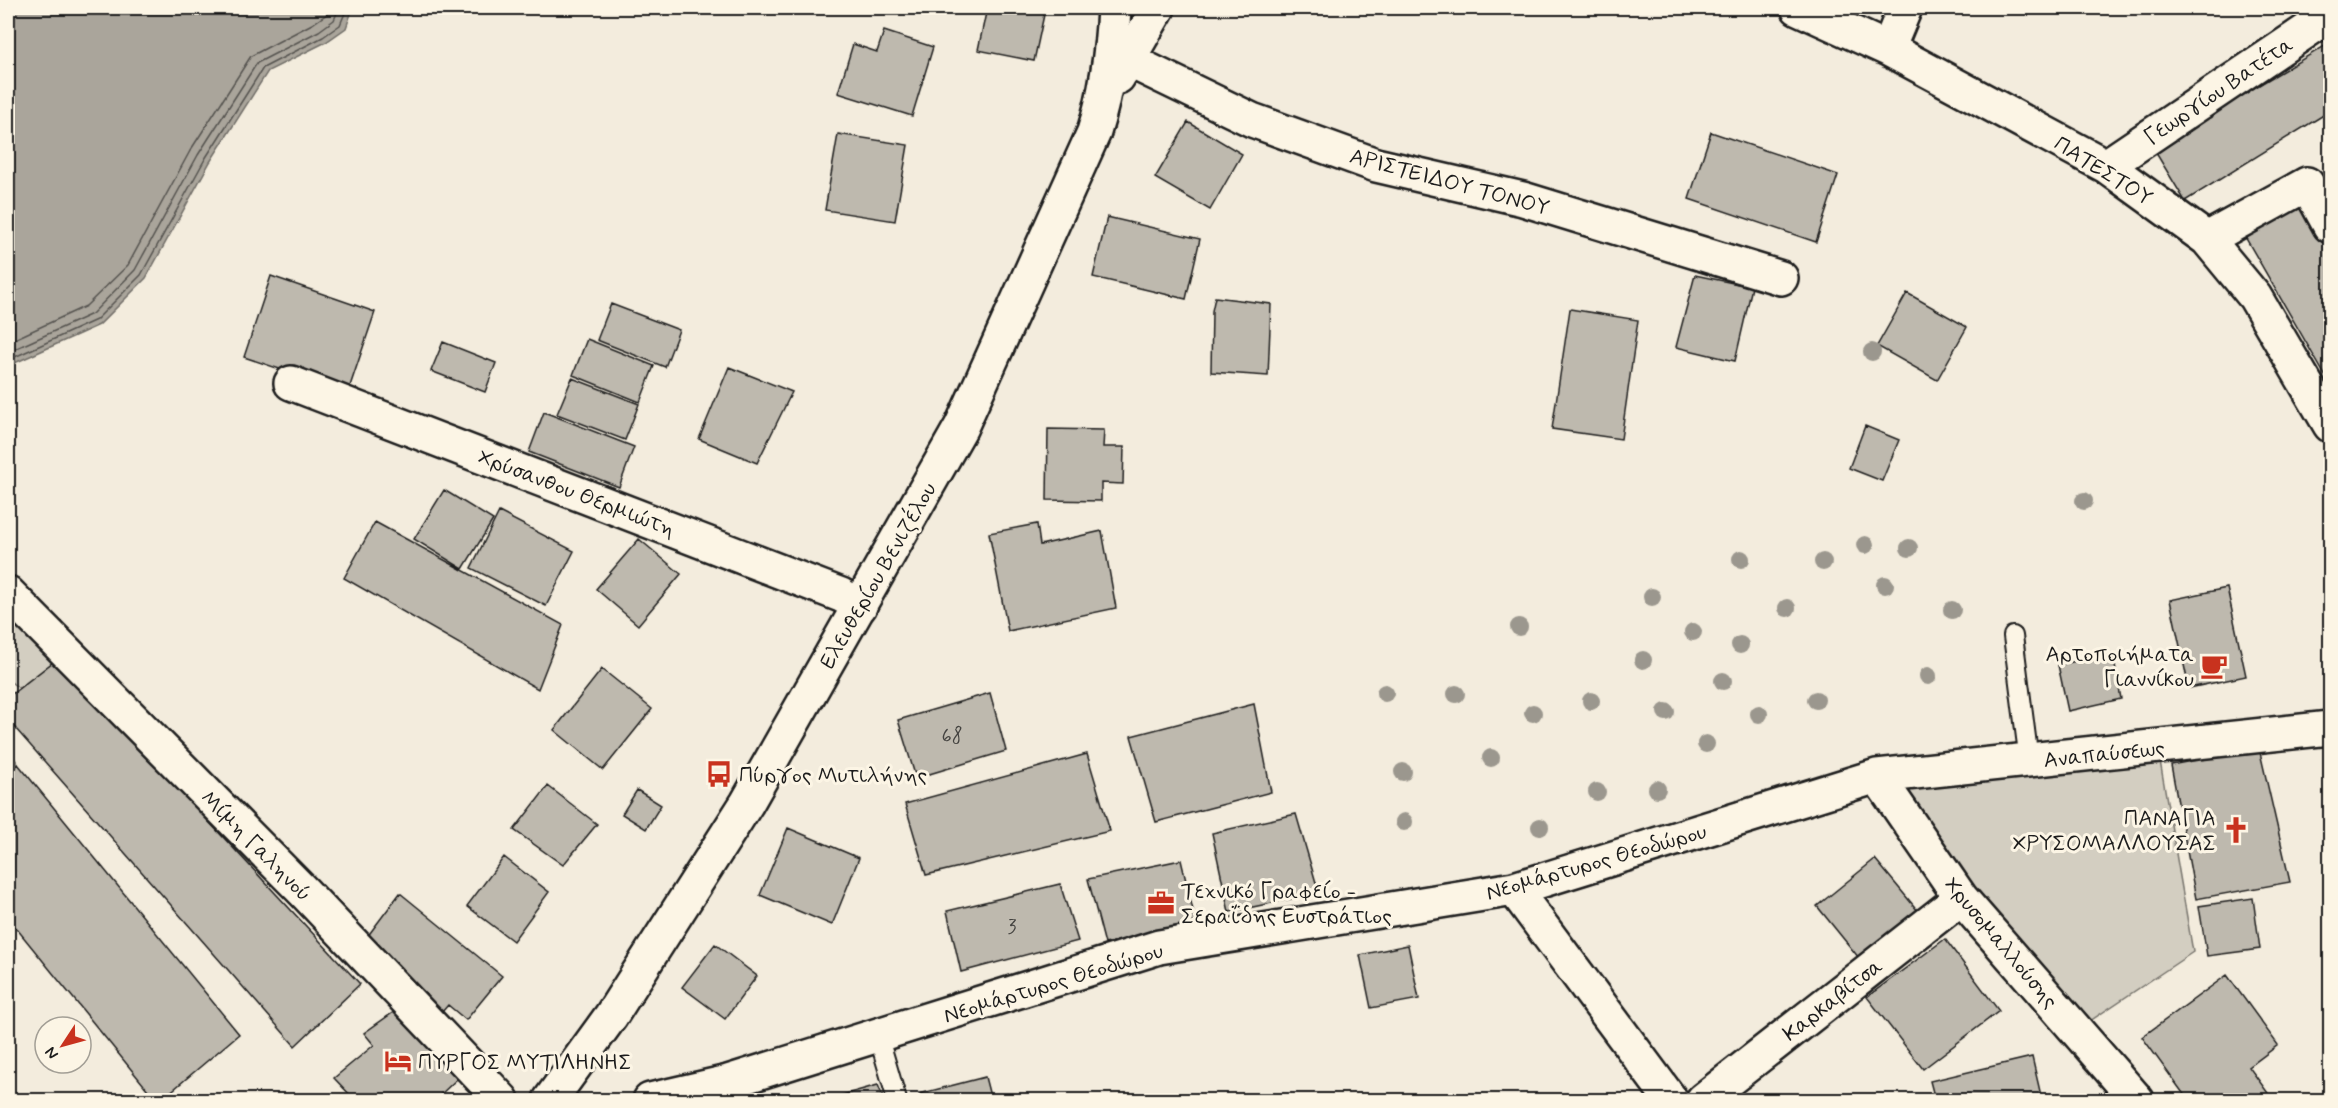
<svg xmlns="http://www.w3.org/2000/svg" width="2338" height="1108" font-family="Mynerve,sans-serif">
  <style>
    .green { fill: #d3cec1; stroke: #78756e; stroke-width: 1.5 }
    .water { fill: #aaa59b; stroke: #716e68; stroke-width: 1.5 }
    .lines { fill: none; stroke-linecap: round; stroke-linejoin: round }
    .shore { stroke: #55534f; stroke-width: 1.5 }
    .building { fill: #beb9ae; stroke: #1c1c1c; stroke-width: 1.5 }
    .lane-casing { stroke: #1c1c1c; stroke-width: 22 }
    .street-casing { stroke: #1c1c1c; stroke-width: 38 }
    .primary-casing { stroke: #1c1c1c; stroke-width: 38 }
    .lane { stroke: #fcf5e5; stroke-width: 18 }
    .street { stroke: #fcf5e5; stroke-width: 33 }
    .primary { stroke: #fcf5e5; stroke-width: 33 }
    .tree { fill: #9b978e }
    .labels { text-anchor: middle; stroke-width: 6; stroke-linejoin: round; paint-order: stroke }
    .number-label { font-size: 20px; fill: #444340 }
    .street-label { font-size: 22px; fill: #1c1c1c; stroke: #fcf5e5 }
    .poi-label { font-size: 22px; fill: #1c1c1c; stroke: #fcf5e5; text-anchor: start }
  </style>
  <rect width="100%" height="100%" fill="#f3ecdd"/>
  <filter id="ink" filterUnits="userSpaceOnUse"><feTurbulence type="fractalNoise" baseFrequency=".0167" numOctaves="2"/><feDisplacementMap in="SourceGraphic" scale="12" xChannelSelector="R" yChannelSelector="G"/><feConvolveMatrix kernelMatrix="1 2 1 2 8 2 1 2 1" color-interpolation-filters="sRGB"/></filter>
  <g filter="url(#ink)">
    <path class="green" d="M8 617 57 659 19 688 8 680Z
      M8 748 18 764 8 774Z
      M2160 761 2193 952 2081 1027 1972 889 1899 783Z"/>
    <path class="water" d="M8 8H353L346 28 326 42 268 71 210 162 146 278 99 325 8 366Z"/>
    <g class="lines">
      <path class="shore" d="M8 342 86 306 128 265 190 151 251 56 314 23 327 14 330 8
        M8 352 92 314 135 270 198 155 257 63 319 31 334 20 339 8
        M8 360 96 320 141 275 205 159 263 68 323 37 340 25 347 8"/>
    </g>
    <path class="building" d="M987 8H1032L1045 10 1034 61 978 50Z
      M884 31 933 47 912 116 838 93 853 44 877 52Z
      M2328 44 2330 49V111L2185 201 2153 148Z
      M1188 122 1242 154 1210 210 1155 178Z
      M1711 132 1838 175 1816 242 1689 199Z
      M838 134 908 145 895 221 825 210Z
      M2300 197 2330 251V384L2240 228Z
      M1107 217 1200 239 1186 299 1093 277Z
      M1695 275 1752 287 1735 361 1676 347Z
      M271 276 375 312 348 392 244 357Z
      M1907 293 1967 327 1937 380 1877 346Z
      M1215 297 1271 304 1268 376 1211 372 1212 311Z
      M611 304 679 330 665 367 597 340Z
      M1570 309 1638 320 1621 439 1552 429Z
      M587 339 654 366 640 402 573 375Z
      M443 342 496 363 485 392 431 371Z
      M729 367 792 392 757 463 699 439Z
      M572 378 639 404 625 440 557 414Z
      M544 412 634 447 619 487 529 452Z
      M1865 426 1899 440 1882 481 1849 468Z
      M1048 429 1104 430 1103 447H1124L1123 484 1101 483V501L1047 500Z
      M444 490 493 520 463 569 414 539Z
      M499 512 574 551 546 606 471 568Z
      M375 522 563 625 538 689 344 578Z
      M1037 524 1040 545 1102 531 1116 608 1008 631 989 533Z
      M639 539 681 574 638 625 596 589Z
      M2227 588 2246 676 2189 688 2170 600Z
      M2113 653 2121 699 2068 711 2058 665Z
      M57 659 360 984 295 1046 8 720V697Z
      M602 669 652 709 603 770 554 730Z
      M990 693 1006 751 916 778 898 720Z
      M1254 704 1271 792 1156 822 1131 736Z
      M2259 748 2290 882 2196 899 2171 765Z
      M1087 754 1110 831 926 875 905 804Z
      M18 764 239 1034 161 1100H156L8 918V774Z
      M548 786 597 824 563 865 514 830Z
      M637 790 661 805 646 829 622 814Z
      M1296 814 1319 893 1229 912 1212 833Z
      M788 828 859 858 832 925 760 895Z
      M504 857 549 892 513 941 467 906Z
      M1875 859 1918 911 1859 958 1817 906Z
      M1181 860 1196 923 1105 944 1088 879Z
      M1060 884 1078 941 961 972 947 911Z
      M400 893 502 976 466 1020 448 1005 442 1012 361 945Z
      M2253 898 2260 949 2207 956 2199 906Z
      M1945 939 1999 1011 1923 1069 1867 997Z
      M715 944 757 976 725 1019 682 987Z
      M1408 945 1419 999 1371 1008 1360 955Z
      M2227 975 2278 1045 2249 1067 2273 1100H2188L2142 1037Z
      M398 1009 457 1079 439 1096 443 1100H355L334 1078 374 1045 364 1033Z
      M2032 1057 2042 1100H1935L1930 1081Z
      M985 1077 991 1100H921L919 1094Z
      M878 1085 884 1100H825Z"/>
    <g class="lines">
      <defs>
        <path id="lane" d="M2013 636 2029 761
          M878 1035 897 1100"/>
        <path id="street" d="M1798 8 1888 49 2106 166 2207 239 2255 297 2330 425
          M1888 49 1905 8
          M1128 60 1252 120 1376 165 1523 199 1781 278
          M1118 77 1158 8
          M2106 166 2330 15
          M2207 239 2307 184 2330 226
          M291 383 841 595 860 606
          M8 593 304 892 502 1100
          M1877 776 1961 898 2137 1100
          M1514 889 1671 1100
          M650 1100 728 1082 1159 947 1514 889 1877 776 2330 728
          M1703 1100 1961 898"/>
        <path id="primary" d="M550 1100 611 1016 747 803 961 427 1094 132C1107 91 1112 50 1114 8"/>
      </defs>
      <use href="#lane" class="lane-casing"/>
      <use href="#street" class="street-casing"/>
      <use href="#primary" class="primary-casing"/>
      <use href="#lane" class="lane"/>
      <use href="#street" class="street"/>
      <use href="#primary" class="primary"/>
    </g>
    <g class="tree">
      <circle cx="1872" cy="352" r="9"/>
      <circle cx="2084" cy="501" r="9"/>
      <circle cx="1865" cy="545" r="9"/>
      <circle cx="1909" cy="548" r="9"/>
      <circle cx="1741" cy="559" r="9"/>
      <circle cx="1823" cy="562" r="9"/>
      <circle cx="1885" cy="585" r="9"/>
      <circle cx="1652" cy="597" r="9"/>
      <circle cx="1787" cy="608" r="9"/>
      <circle cx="1952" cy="610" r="9"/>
      <circle cx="1519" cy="627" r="9"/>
      <circle cx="1693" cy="632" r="9"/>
      <circle cx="1740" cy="645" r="9"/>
      <circle cx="1643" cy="660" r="9"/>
      <circle cx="1928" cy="676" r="9"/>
      <circle cx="1723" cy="681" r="9"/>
      <circle cx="1385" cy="693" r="9"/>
      <circle cx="1456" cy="694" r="9"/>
      <circle cx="1816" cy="700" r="9"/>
      <circle cx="1591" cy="701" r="9"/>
      <circle cx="1666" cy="712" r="9"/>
      <circle cx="1533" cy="713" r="9"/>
      <circle cx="1759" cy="714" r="9"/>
      <circle cx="1706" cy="744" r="9"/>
      <circle cx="1491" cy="758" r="9"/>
      <circle cx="1403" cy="772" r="9"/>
      <circle cx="1657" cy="789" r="9"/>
      <circle cx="1597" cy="792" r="9"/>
      <circle cx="1404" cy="822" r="9"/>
      <circle cx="1540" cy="827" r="9"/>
    </g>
  </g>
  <defs>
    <symbol id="cafe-bare" viewBox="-9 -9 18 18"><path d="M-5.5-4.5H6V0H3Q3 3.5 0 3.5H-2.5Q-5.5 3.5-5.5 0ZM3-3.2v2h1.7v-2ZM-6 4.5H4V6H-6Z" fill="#c8321e" stroke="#fcf5e5" stroke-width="2.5" paint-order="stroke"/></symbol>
    <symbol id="bus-bare" viewBox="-9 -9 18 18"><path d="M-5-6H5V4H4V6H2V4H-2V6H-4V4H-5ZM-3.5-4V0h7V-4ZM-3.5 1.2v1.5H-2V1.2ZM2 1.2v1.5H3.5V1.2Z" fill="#c8321e" stroke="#fcf5e5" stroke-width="2.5" paint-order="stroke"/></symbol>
    <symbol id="church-bare" viewBox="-9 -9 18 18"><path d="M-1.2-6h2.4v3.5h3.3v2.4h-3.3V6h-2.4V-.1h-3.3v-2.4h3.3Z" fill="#c8321e" stroke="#fcf5e5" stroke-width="2.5" paint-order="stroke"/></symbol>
    <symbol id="office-bare" viewBox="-9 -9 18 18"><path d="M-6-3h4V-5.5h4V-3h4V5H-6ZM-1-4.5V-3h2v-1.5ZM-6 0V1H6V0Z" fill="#c8321e" stroke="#fcf5e5" stroke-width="2.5" paint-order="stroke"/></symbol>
    <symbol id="hotel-bare" viewBox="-9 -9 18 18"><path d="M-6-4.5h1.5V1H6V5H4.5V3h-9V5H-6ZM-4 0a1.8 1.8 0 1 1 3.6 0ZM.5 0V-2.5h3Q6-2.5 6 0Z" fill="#c8321e" stroke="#fcf5e5" stroke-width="2.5" paint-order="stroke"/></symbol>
  </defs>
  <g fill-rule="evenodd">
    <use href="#cafe-bare" x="2195" y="647" width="38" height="38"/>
    <use href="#bus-bare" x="700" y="755" width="38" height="38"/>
    <use href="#church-bare" x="2217" y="811" width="38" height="38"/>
    <use href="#office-bare" x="1142" y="884" width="38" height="38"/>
    <use href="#hotel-bare" x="379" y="1042" width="38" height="38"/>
  </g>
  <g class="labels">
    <g class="number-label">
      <text x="952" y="742">68</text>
      <text x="1012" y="933">3</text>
    </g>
    <g class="street-label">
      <text transform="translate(2218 90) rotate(-34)" y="8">Γεωργίου Βατέτα</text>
      <text transform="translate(2104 170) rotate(32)" y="8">ΠΑΤΕΣΤΟΥ</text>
      <text transform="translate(1450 181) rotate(15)" y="8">ΑΡΙΣΤΕΙΔΟΥ ΤΟΝΟΥ</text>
      <text transform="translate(577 492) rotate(21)" y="8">Χρύσανθου Θερμιώτη</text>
      <text transform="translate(877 575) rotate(-60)" y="8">Ελευθερίου Βενιζέλου</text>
      <text transform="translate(2104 753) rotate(-6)" y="8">Αναπαύσεως</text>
      <text transform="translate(257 845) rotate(45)" y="8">Μίμη Γαληνού</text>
      <text transform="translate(1596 861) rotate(-16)" y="8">Νεομάρτυρος Θεοδώρου</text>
      <text transform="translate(2002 942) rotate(50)" y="8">Χρυσομαλλούσης</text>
      <text transform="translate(1053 982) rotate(-17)" y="8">Νεομάρτυρος Θεοδώρου</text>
      <text transform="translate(1832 999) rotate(-38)" y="8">Καρκαβίτσα</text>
    </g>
    <g class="poi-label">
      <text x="2194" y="661" text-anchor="end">Αρτοποιήματα<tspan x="2194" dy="25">Γιαννίκου</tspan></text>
      <text x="739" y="782">Πύργος Μυτιλήνης</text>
      <text x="2216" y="825" text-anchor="end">ΠΑΝΑΓΙΑ<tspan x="2216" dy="25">ΧΡΥΣΟΜΑΛΛΟΥΣΑΣ</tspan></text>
      <text x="1181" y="898">Τεχνικό Γραφείο -<tspan x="1181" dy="25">Σεραΐδης Ευστράτιος</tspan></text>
      <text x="418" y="1069">ΠΥΡΓΟΣ ΜΥΤΙΛΗΝΗΣ</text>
    </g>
  </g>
  <rect width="2338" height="1108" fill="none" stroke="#fcf5e5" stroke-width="30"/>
  <rect x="15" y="15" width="2308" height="1078" fill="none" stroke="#1c1c1c" stroke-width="2" filter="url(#ink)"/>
  <g transform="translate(63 1045) rotate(234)"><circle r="28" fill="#fcf5e5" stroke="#a29e95" stroke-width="1.5"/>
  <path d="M0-4.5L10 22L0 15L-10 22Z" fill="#c8321e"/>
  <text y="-9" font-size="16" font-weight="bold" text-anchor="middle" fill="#1c1c1c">N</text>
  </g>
</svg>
